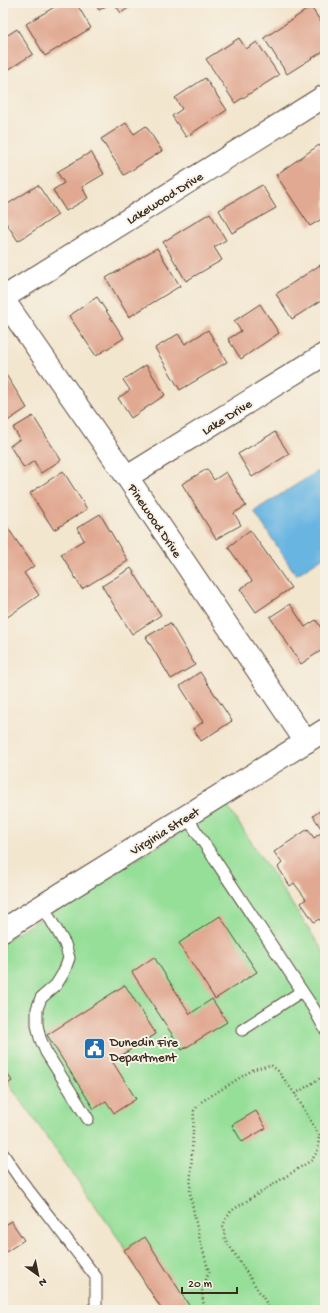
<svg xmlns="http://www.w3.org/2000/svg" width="328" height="1313" font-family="'Gochi Hand',sans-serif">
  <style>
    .green { fill: #96df99; stroke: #68845c }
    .water { fill: #68b5e2; stroke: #527080 }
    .building { fill: #e1a992 }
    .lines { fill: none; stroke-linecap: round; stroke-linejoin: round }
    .lane-casing { stroke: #574639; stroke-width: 13 }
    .street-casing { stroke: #574639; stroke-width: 24 }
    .secondary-casing { stroke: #574639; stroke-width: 24 }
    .path { stroke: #574639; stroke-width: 2.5; stroke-dasharray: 1 3; stroke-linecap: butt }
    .lane { stroke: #fff; stroke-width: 11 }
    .street { stroke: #fff; stroke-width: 22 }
    .secondary { stroke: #fff; stroke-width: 22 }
    .labels { text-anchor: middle; stroke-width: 4; stroke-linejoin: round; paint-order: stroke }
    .street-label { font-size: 13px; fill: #3b2a1e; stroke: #f7f3e8 }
    .poi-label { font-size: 13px; fill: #3b2a1e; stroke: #f7f3e8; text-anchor: start }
  </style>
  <rect width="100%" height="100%" fill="#f7f3e8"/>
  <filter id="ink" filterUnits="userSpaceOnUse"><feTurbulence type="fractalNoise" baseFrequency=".025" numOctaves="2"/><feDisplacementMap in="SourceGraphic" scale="8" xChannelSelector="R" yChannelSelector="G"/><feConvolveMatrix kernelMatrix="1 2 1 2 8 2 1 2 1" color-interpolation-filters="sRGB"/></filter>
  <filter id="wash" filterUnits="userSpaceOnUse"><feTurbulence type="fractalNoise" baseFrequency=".012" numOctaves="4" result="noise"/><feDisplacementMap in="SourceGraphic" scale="16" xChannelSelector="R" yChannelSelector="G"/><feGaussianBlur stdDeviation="0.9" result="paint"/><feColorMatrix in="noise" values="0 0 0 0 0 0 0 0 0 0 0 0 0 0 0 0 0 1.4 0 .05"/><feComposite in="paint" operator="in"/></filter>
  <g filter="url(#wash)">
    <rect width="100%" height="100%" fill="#f3e6cf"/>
    <path class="green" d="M226 804 325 954V1310H169L3 1075V942Z"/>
    <path class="water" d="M325 467V556L296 575 254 511Z"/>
    <g id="blocks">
      <path class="building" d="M61 3H76L91 28 45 56 26 24Z
        M94 3H111L99 10Z
        M114 3H133L134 4 121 13Z
        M319 3H325V12Z
        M311 7 325 28V50L287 74 264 38Z
        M17 29 33 54 3 73V38Z
        M239 38 246 49 257 42 279 75 235 103 206 59Z
        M205 78 227 110 186 137 172 116 182 109 175 98Z
        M126 123 134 134 146 126 162 151 124 175 101 139Z
        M319 145 325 153V217L310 226 276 175Z
        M91 152 104 174 82 187 88 198 66 211 53 190 64 183 57 172Z
        M38 185 58 215 18 241 3 218V207Z
        M262 185 276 208 232 233 219 210Z
        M210 213 226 240 214 247 222 260 186 281 163 242Z
        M157 248 180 286 129 317 106 278Z
        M320 265 325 273V298L292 319 276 294Z
        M97 297 124 338 96 356 69 316Z
        M260 304 279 333 241 359 228 339 241 331 234 321Z
        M208 330 227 362 180 390 155 348 178 334 185 344Z
        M146 365 165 395 131 418 118 398 130 390 123 380Z
        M3 370 27 408 3 424Z
        M33 416 61 460 41 473 34 461 24 468 10 446 20 439 13 428Z
        M275 432 289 454 252 477 238 454Z
        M207 469 214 480 226 472 246 506 234 513 241 525 216 539 182 484Z
        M63 471 87 509 54 530 30 493Z
        M100 514 128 561 82 589 61 554 84 540 77 528Z
        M3 521 34 566 24 573 39 595 3 620Z
        M250 530 291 588 256 612 240 589 252 581 228 547Z
        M131 568 161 615 132 634 102 586Z
        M290 604 305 627 316 620 325 634V648L301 664 270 617Z
        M170 623 195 665 171 679 146 637Z
        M200 672 232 721 201 741 193 729 203 722 180 686Z
        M325 807V834L313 816Z
        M308 829 314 838 321 833 325 840V847L322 849 325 855V926L319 919 314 922 301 903 306 899 294 883 290 886 278 867 282 863 274 852Z
        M220 916 257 972 215 999 179 943Z
        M154 957 190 1014 212 999 227 1022 182 1050 132 972Z
        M125 985 156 1034 112 1061 136 1099 114 1113 106 1101 94 1109 47 1035Z
        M3 1067 12 1081 3 1087Z
        M256 1111 266 1128 242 1142 232 1125Z
        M11 1221 24 1240 3 1254V1226Z
        M145 1237 192 1310H162L124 1250Z"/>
    </g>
  </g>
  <g filter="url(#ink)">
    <use href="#blocks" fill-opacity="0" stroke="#574639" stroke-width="1"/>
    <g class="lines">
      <defs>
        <path id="lane" d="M186 816 302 991 314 1009 325 1029
          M42 905 65 944 69 958 64 972 56 985 41 998 37 1009V1025L40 1038 46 1052 88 1119
          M242 1030 302 991
          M3 1154 20 1179 96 1277V1306L91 1310"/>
        <path id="street" d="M3 298 325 96
          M3 299 127 477 306 742
          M127 477 325 354"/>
        <path id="secondary" d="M3 930 325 730"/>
      </defs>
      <use href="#lane" class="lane-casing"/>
      <use href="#street" class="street-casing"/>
      <use href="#secondary" class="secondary-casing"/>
      <path class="path" d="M295 1094 325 1075
        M208 1310 203 1302 202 1290 209 1272 198 1233 190 1193 194 1111 201 1102 254 1069 271 1065 278 1071 295 1094 319 1135 318 1150 312 1160 231 1211 223 1225 225 1239 271 1310"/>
      <use href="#lane" class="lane"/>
      <use href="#street" class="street"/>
      <use href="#secondary" class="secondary"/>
    </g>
  </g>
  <defs>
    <symbol id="civic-square" viewBox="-11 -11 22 22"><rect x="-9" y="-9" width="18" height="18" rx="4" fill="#1f6fb2" stroke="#f7f3e8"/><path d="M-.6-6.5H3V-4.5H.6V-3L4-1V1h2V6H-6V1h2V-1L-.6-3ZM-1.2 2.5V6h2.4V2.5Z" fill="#fff"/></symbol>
  </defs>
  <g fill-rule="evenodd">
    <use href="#civic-square" x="82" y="1036" width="25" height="25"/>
  </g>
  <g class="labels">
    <g class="street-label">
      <text transform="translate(164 197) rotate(-32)" y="5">Lakewood Drive</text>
      <text transform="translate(226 416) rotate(-32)" y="5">Lake Drive</text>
      <text transform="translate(156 520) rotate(56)" y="5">Pinewood Drive</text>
      <text transform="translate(164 830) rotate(-32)" y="5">Virginia Street</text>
    </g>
    <g class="poi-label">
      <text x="110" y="1046">Dunedin Fire<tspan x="110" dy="15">Department</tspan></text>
    </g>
  </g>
  <rect width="328" height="1313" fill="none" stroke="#f7f3e8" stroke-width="16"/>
  <g transform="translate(38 1275) rotate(147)" stroke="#f7f3e8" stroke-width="3" paint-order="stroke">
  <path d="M0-3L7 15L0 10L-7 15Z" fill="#3b2a1e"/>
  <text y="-6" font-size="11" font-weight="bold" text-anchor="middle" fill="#3b2a1e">N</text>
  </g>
  <path d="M182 1287v6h55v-6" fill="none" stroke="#3b2a1e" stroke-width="2"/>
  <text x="188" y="1287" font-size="12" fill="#3b2a1e" stroke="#f7f3e8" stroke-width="3" paint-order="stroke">20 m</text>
</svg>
